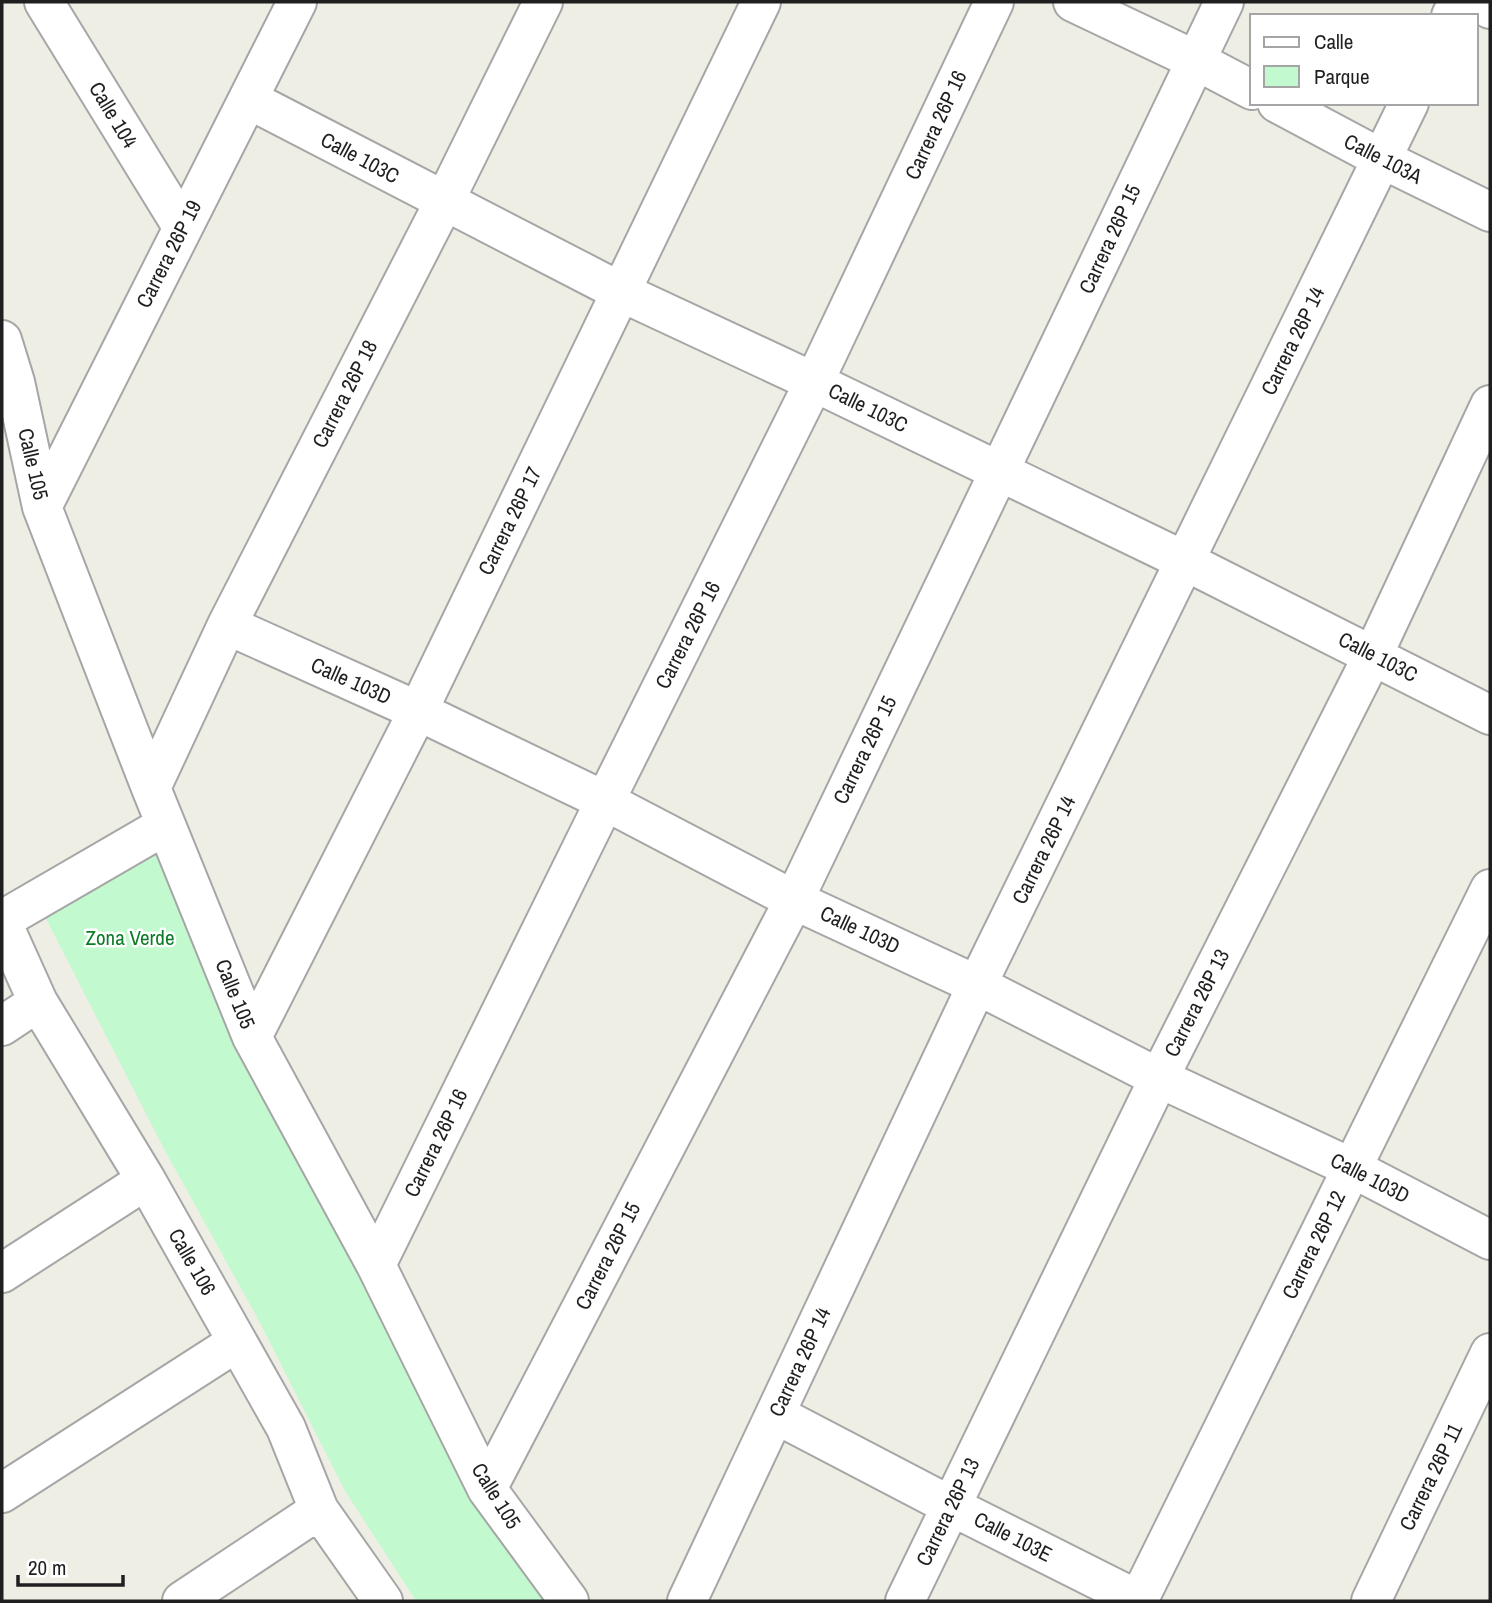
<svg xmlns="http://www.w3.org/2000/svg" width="1492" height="1603" font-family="'Archivo Narrow',sans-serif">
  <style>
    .park { fill: #c3f9cf }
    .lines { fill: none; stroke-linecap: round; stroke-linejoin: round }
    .minor-casing { stroke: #a6a6a6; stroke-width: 42 }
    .tertiary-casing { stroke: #a6a6a6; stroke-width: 42 }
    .minor { stroke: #fff; stroke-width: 38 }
    .tertiary { stroke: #fff; stroke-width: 38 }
    .labels { text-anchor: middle; stroke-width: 5; stroke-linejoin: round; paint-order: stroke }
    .street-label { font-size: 21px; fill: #1f1f1f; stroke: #fff }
    .park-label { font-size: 21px; fill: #0d7c27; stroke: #fff }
  </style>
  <rect width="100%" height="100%" fill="#efeee5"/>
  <path class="park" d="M161 840 553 1601H416L345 1491 259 1321 164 1149 42 911Z"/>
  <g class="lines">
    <defs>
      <path id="minor" d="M44 2 183 228
        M1073 2 1195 60 1252 90
        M1451 16 1458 2
        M248 99 621 292 814 382 1185 561 1490 715
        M1277 103 1382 159 1490 212
        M2 340 15 382 42 507 151 788 252 1037 376 1265 487 1489 569 1601
        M42 507 297 2
        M227 625 418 711 605 801 794 900 977 985 1159 1078 1352 1168 1490 1240
        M151 788 227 625 444 202 543 2
        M2 920 166 825
        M2 922 38 1002 146 1180 286 1428 319 1510 383 1601
        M2 1026 38 1002
        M252 1037 418 711 761 2
        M376 1265 605 801 814 382 994 2
        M2 1273 146 1180
        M775 1414 951 1506 1140 1601
        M487 1489 794 900 1224 2
        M2 1493 237 1342
        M182 1601 319 1510
        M687 1601 977 985 1409 103
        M905 1601 1159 1078 1373 655 1490 405
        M1138 1601 1490 889
        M1371 1601 1490 1353"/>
      <path id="tertiary" d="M1481 2 1490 9"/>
    </defs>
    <use href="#minor" class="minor-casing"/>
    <use href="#tertiary" class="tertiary-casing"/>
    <use href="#minor" class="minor"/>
    <use href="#tertiary" class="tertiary"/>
  </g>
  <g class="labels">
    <g class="street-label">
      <text transform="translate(113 115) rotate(59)" y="7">Calle 104</text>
      <text transform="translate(936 125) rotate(-65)" y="7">Carrera 26P 16</text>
      <text transform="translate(360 158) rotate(28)" y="7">Calle 103C</text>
      <text transform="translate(1383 159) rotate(27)" y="7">Calle 103A</text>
      <text transform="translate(1110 239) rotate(-65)" y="7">Carrera 26P 15</text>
      <text transform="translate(169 254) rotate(-63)" y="7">Carrera 26P 19</text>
      <text transform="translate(1293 341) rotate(-64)" y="7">Carrera 26P 14</text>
      <text transform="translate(345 394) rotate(-63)" y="7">Carrera 26P 18</text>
      <text transform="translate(868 408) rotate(26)" y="7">Calle 103C</text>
      <text transform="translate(33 464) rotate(77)" y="7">Calle 105</text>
      <text transform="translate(510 521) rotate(-64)" y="7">Carrera 26P 17</text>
      <text transform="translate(688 635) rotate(-63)" y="7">Carrera 26P 16</text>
      <text transform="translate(1378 657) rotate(27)" y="7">Calle 103C</text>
      <text transform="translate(351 681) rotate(24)" y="7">Calle 103D</text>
      <text transform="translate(865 750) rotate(-64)" y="7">Carrera 26P 15</text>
      <text transform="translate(1044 850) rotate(-64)" y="7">Carrera 26P 14</text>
      <text transform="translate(860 930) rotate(25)" y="7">Calle 103D</text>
      <text transform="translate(235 994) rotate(68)" y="7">Calle 105</text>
      <text transform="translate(1197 1003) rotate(-63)" y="7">Carrera 26P 13</text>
      <text transform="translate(436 1143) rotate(-64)" y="7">Carrera 26P 16</text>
      <text transform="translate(1370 1178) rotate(27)" y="7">Calle 103D</text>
      <text transform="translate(1314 1245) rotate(-64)" y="7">Carrera 26P 12</text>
      <text transform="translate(608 1256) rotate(-63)" y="7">Carrera 26P 15</text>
      <text transform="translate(192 1262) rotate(60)" y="7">Calle 106</text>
      <text transform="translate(800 1362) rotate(-65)" y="7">Carrera 26P 14</text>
      <text transform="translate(1431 1477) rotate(-64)" y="7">Carrera 26P 11</text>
      <text transform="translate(496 1496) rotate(58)" y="7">Calle 105</text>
      <text transform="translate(948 1512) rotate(-64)" y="7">Carrera 26P 13</text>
      <text transform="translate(1013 1537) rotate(27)" y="7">Calle 103E</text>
    </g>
    <g class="park-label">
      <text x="130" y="945">Zona Verde</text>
    </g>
  </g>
  <rect width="1492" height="1603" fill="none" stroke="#1f1f1f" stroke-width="7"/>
  <rect x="1250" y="14" width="228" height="91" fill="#ffffff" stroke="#a5a5a5" stroke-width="2"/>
  <rect x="1264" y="37" width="35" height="10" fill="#ffffff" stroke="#a5a5a5" stroke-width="2"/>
  <text x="1314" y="49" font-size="21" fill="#1f1f1f">Calle</text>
  <rect x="1264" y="66" width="35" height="21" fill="#c3f9cf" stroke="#a5a5a5" stroke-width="2"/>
  <text x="1314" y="84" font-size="21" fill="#1f1f1f">Parque</text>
  <path d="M18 1575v10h105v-10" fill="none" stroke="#1f1f1f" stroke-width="3.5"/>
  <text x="28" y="1575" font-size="21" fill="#1f1f1f" stroke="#ffffff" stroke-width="5" paint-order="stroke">20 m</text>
</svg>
